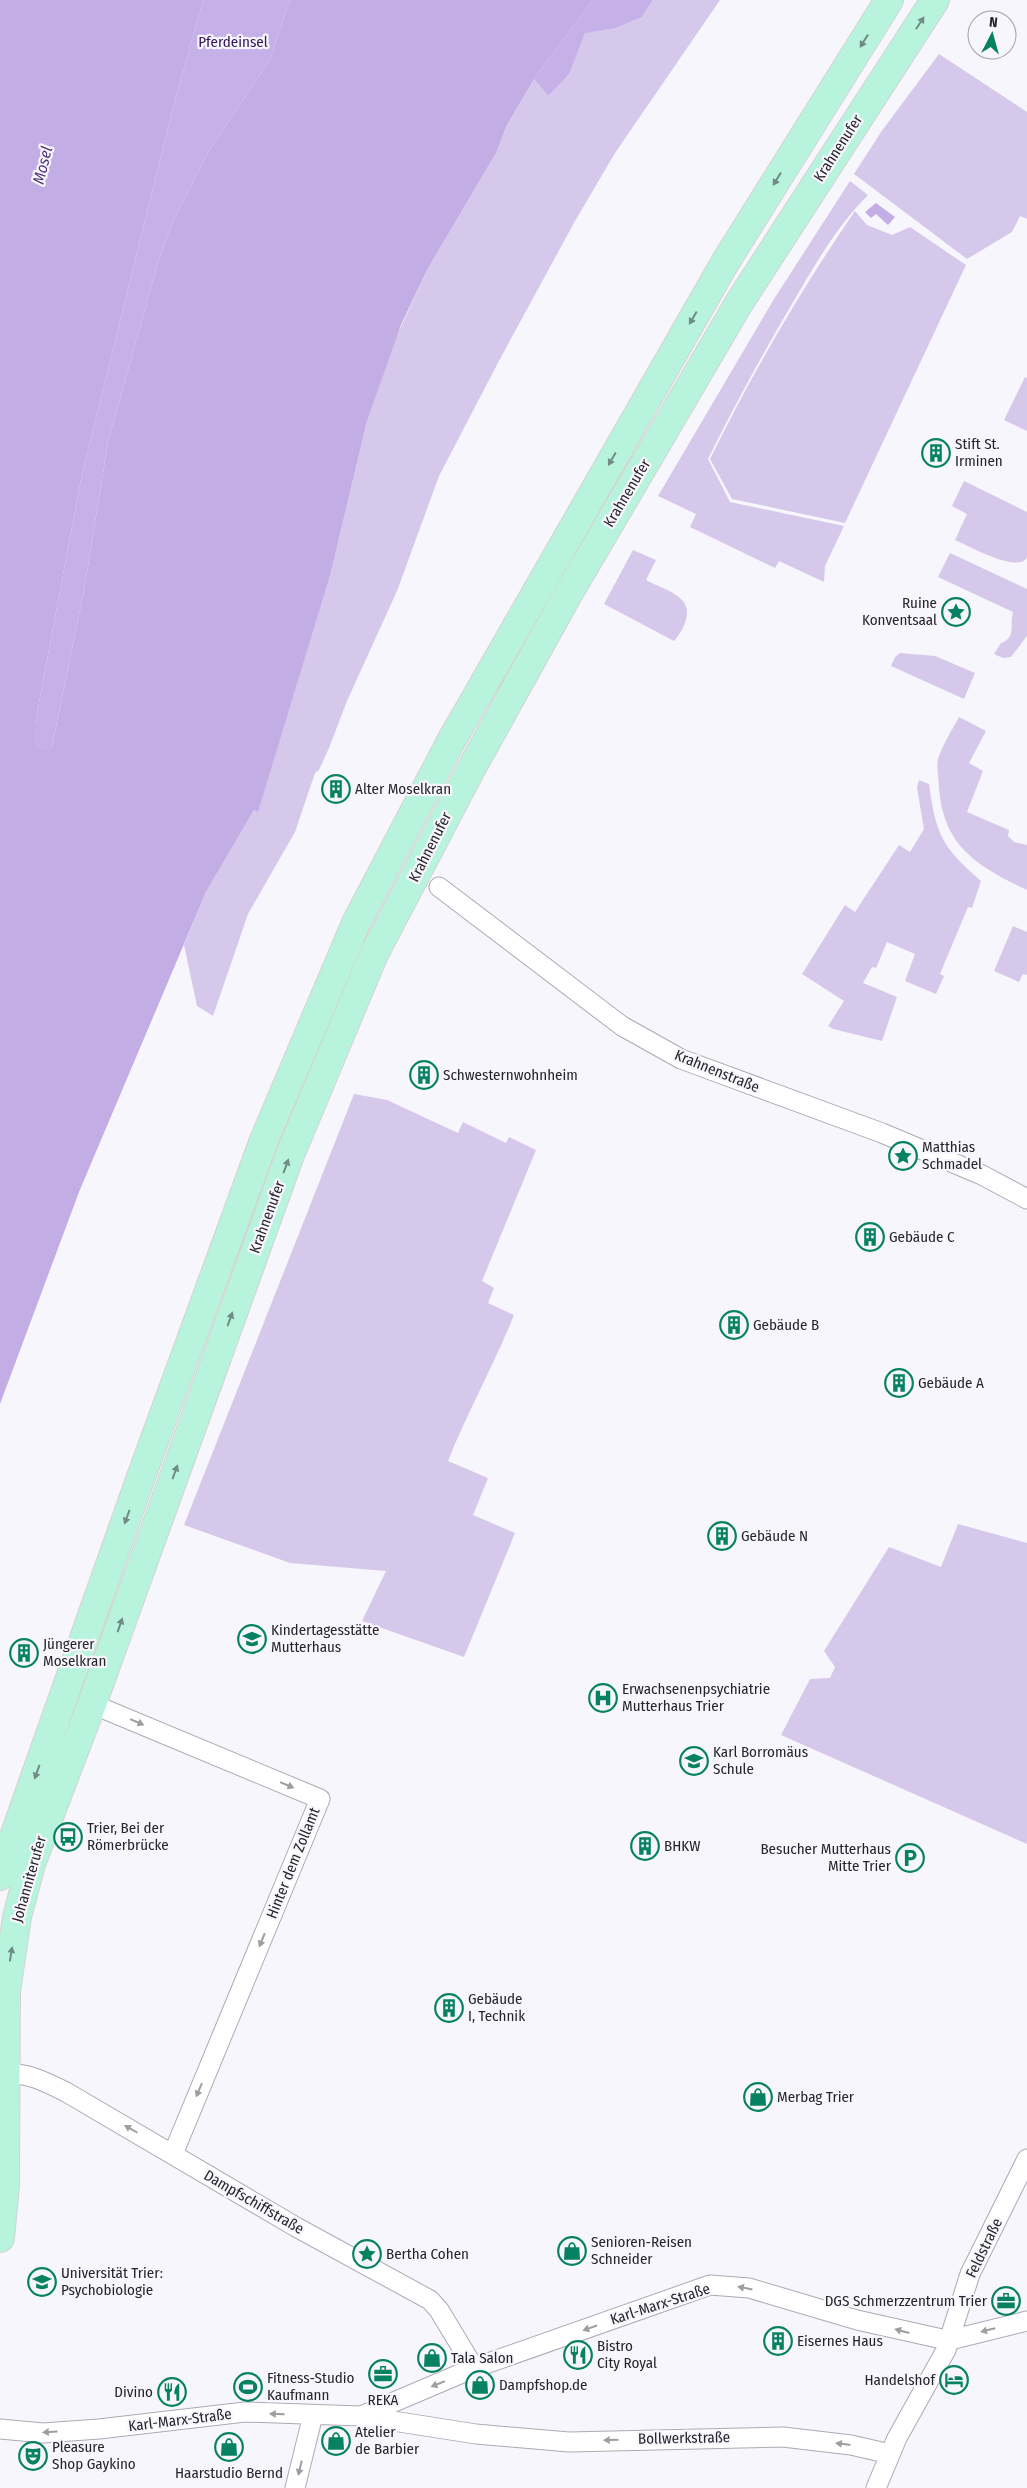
<svg xmlns="http://www.w3.org/2000/svg" width="1027" height="2488" font-family="'Fira Sans Condensed',sans-serif">
  <style>
    .green { fill: #d5c8eb }
    .forest { fill: #c5b1e8 }
    .water { fill: #c2ade4 }
    .lines { fill: none; stroke-linecap: round; stroke-linejoin: round }
    .minor-casing { stroke: #ada9b5; stroke-width: 21 }
    .primary-casing { stroke: #d4d3d4; stroke-width: 30 }
    .minor { stroke: #fff; stroke-width: 19 }
    .primary { stroke: #b8f4dd; stroke-width: 28 }
    .oneway { fill: #708c84 }
    .oneway2 { fill: #9e9d9f }
    .labels { text-anchor: middle; stroke-width: 4.5; stroke-linejoin: round; paint-order: stroke }
    .park-label { font-size: 15px; fill: #341555; stroke: #f8f6fd }
    .street-label { font-size: 15px; fill: #27252a; stroke: #f8f6fd }
    .poi-label { font-size: 15px; fill: #27252a; stroke: #f8f6fd; text-anchor: start }
    .water-label { font-size: 16px; font-style: italic; fill: #513476; stroke: #f8f6fd }
  </style>
  <rect width="100%" height="100%" fill="#f8f6fd"/>
  <path class="green" d="M653 0H720L615 153 575 221 500 359 439 476 397 591 347 701 329 748 319 770 315 773 295 832 248 914 213 1016 197 1006 184 945 206 892 254 810 258 811 330 576 367 421 395 340 427 270 496 153 507 125 534 79 548 96 578 49 585 32 616 28 642 17Z
    M939 54 1027 112V219L1020 216 1012 232 967 259 854 174 881 132Z
    M850 181 868 195C837 226 814 266 792 304 762 355 734 406 708 459L730 502 844 526 825 566 824 582 779 561 775 568 690 527 696 514 658 496 774 299Z
    M855 211 867 225 892 235 910 227 966 265 845 523 732 499 710 459C753 372 800 291 855 211Z
    M1025 377 1027 378V431L1004 420Z
    M964 481 1027 512V558C1016 573 969 546 955 540L967 514 952 506Z
    M633 550 656 560 646 580C657 586 673 591 681 599 694 611 683 631 674 641L604 604Z
    M950 553 1027 589V636L1011 657 1003 658 994 654 1001 643C1017 637 1009 625 1013 612L938 577Z
    M900 653 935 656 975 673 964 699 891 666 895 657Z
    M959 717 986 731 969 763 983 771 967 812 1009 830 1008 836 1014 842 1027 845V890C979 867 944 848 939 789 939 780 936 767 938 759 943 744 952 730 959 717Z
    M919 780 929 784C936 835 942 847 981 881L972 908 968 907 940 974 944 976 936 994 905 981 915 954 887 942 876 968 872 967 863 983 897 997 882 1041 833 1029 828 1026 844 1001 802 974 845 905 855 912 899 845 910 852 924 829 917 788Z
    M1013 926 1027 932V975L1023 974 1019 982 994 971Z
    M354 1094 387 1100 458 1133 463 1122 506 1143 509 1137 536 1150 482 1281 494 1288 488 1303 514 1315C494 1365 468 1411 448 1461L488 1478 473 1515 515 1533 464 1657 362 1621 386 1571 290 1563 184 1525Z
    M958 1524 1027 1543V1844L781 1735 810 1679 830 1678 835 1667 824 1651 889 1547 941 1567Z"/>
  <path class="forest" d="M203 0H290L270 60 209 151 174 219 159 259 108 442 84 591 52 746 49 749H43L35 743V724L82 474 175 100Z
    M593 0H653L642 17 616 28 585 33 569 74 548 96 534 79Z"/>
  <path class="water" d="M0 0H203L175 100 82 474 35 724V743L43 749H48L52 746 84 591 108 442 159 259 174 219 209 151 270 60 290 0H593L534 79 507 125 496 153 427 270 401 325 367 421 330 576 258 812 254 810 206 892 79 1192 0 1404Z
    M876 203 895 217 888 225 876 214 871 218 865 212Z"/>
  <g class="lines">
    <defs>
      <path id="minor" d="M439 887 622 1026 681 1059 882 1133 982 1175 1027 1199
        M92 1704 320 1799 173 2154
        M4 2073C28 2073 44 2081 66 2092L296 2227 430 2300 439 2310 474 2368
        M361 2416 474 2368 710 2285 749 2288 857 2320 942 2339 950 2340 1027 2321
        M0 2429 43 2433 99 2429 245 2412 361 2416 476 2434 569 2442 783 2437 851 2445 890 2454
        M295 2488 313 2415
        M876 2488 897 2438 946 2350 970 2274 1027 2159"/>
      <path id="primary" d="M0 1876 141 1477 264 1140 356 923 450 743 726 261 889 0
        M0 2238 5 2185 6 1991 17 1917 31 1864 92 1704 290 1155 374 954 470 771 567 596 739 303 935 0"/>
    </defs>
    <use href="#minor" class="minor-casing"/>
    <use href="#primary" class="primary-casing"/>
    <use href="#minor" class="minor"/>
    <use href="#primary" class="primary"/>
  </g>
  <defs><path id="oneway-solid" d="M-6-.8H1V-3.2L6.5 0L1 3.2V.8H-6Z" transform="scale(1.25)"/></defs>
  <g class="oneway">
    <use href="#oneway-solid" transform="translate(920 23) rotate(-57)"/>
    <use href="#oneway-solid" transform="translate(864 41) rotate(122)"/>
    <use href="#oneway-solid" transform="translate(777 179) rotate(122)"/>
    <use href="#oneway-solid" transform="translate(693 318) rotate(120)"/>
    <use href="#oneway-solid" transform="translate(612 459) rotate(120)"/>
    <use href="#oneway-solid" transform="translate(286 1166) rotate(-70)"/>
    <use href="#oneway-solid" transform="translate(230 1319) rotate(-70)"/>
    <use href="#oneway-solid" transform="translate(175 1472) rotate(-70)"/>
    <use href="#oneway-solid" transform="translate(127 1517) rotate(110)"/>
    <use href="#oneway-solid" transform="translate(120 1625) rotate(-71)"/>
    <use href="#oneway-solid" transform="translate(37 1772) rotate(110)"/>
    <use href="#oneway-solid" transform="translate(11 1954) rotate(-81)"/>
  </g>
  <g class="oneway2">
    <use href="#oneway-solid" transform="translate(137 1722) rotate(23)"/>
    <use href="#oneway-solid" transform="translate(287 1785) rotate(23)"/>
    <use href="#oneway-solid" transform="translate(262 1940) rotate(112)"/>
    <use href="#oneway-solid" transform="translate(199 2090) rotate(113)"/>
    <use href="#oneway-solid" transform="translate(131 2129) rotate(-150)"/>
    <use href="#oneway-solid" transform="translate(745 2288) rotate(-169)"/>
    <use href="#oneway-solid" transform="translate(590 2328) rotate(161)"/>
    <use href="#oneway-solid" transform="translate(988 2330) rotate(166)"/>
    <use href="#oneway-solid" transform="translate(902 2331) rotate(-165)"/>
    <use href="#oneway-solid" transform="translate(438 2384) rotate(158)"/>
    <use href="#oneway-solid" transform="translate(277 2414) rotate(-178)"/>
    <use href="#oneway-solid" transform="translate(50 2432) rotate(177)"/>
    <use href="#oneway-solid" transform="translate(611 2440) rotate(178)"/>
    <use href="#oneway-solid" transform="translate(843 2444) rotate(-173)"/>
    <use href="#oneway-solid" transform="translate(300 2468) rotate(104)"/>
  </g>
  <defs>
    <symbol id="building-ring" viewBox="-11 -11 22 22"><circle r="9.5" fill="#f8f6fd" stroke="#068262" stroke-width="1.5"/><path d="M-4-6H4V6H1V3H-1V6H-4ZM-2.5-4.3h1.7v1.8h-1.7ZM.8-4.3h1.7v1.8H.8ZM-2.5-1h1.7V.8h-1.7ZM.8-1h1.7V.8H.8Z" fill="#068262"/></symbol>
    <symbol id="sight-ring" viewBox="-11 -11 22 22"><circle r="9.5" fill="#f8f6fd" stroke="#068262" stroke-width="1.5"/><path d="M0-6L1.8-2.2L6-1.7L2.9 1.2L3.7 5.4L0 3.3L-3.7 5.4L-2.9 1.2L-6-1.7L-1.8-2.2Z" fill="#068262"/></symbol>
    <symbol id="school-ring" viewBox="-11 -11 22 22"><circle r="9.5" fill="#f8f6fd" stroke="#068262" stroke-width="1.5"/><path d="M0-5L7-2L0 1L-7-2ZM-4 1L0 2.5L4 1V4Q0 6-4 4Z" fill="#068262"/></symbol>
    <symbol id="hospital-ring" viewBox="-11 -11 22 22"><circle r="9.5" fill="#f8f6fd" stroke="#068262" stroke-width="1.5"/><path d="M-5-5h3v3.5h4V-5h3V5h-3V1.5h-4V5h-3Z" fill="#068262"/></symbol>
    <symbol id="university-ring" viewBox="-11 -11 22 22"><circle r="9.5" fill="#f8f6fd" stroke="#068262" stroke-width="1.5"/><path d="M0-5L7-2L0 1L-7-2ZM-4 1L0 2.5L4 1V4Q0 6-4 4Z" fill="#068262"/></symbol>
    <symbol id="bus-ring" viewBox="-11 -11 22 22"><circle r="9.5" fill="#f8f6fd" stroke="#068262" stroke-width="1.5"/><path d="M-5-6H5V4H4V6H2V4H-2V6H-4V4H-5ZM-3.5-4V0h7V-4ZM-3.5 1.2v1.5H-2V1.2ZM2 1.2v1.5H3.5V1.2Z" fill="#068262"/></symbol>
    <symbol id="parking-ring" viewBox="-11 -11 22 22"><circle r="9.5" fill="#f8f6fd" stroke="#068262" stroke-width="1.5"/><path d="M-3.5-5.5H1a3.5 3.5 0 0 1 0 7H-1V5.5H-3.5ZM-1-3.4V-.6H.8a1.4 1.4 0 0 0 0-2.8Z" fill="#068262"/></symbol>
    <symbol id="shop-ring" viewBox="-11 -11 22 22"><circle r="9.5" fill="#f8f6fd" stroke="#068262" stroke-width="1.5"/><path d="M-5-2.5h2.3a2.7 3.5 0 0 1 5.4 0H5L5.5 6h-11ZM-1.5-2.5h3a1.5 2.3 0 0 0-3 0Z" fill="#068262"/></symbol>
    <symbol id="office-ring" viewBox="-11 -11 22 22"><circle r="9.5" fill="#f8f6fd" stroke="#068262" stroke-width="1.5"/><path d="M-6-3h4V-5.5h4V-3h4V5H-6ZM-1-4.5V-3h2v-1.5ZM-6 0V1H6V0Z" fill="#068262"/></symbol>
    <symbol id="restaurant-ring" viewBox="-11 -11 22 22"><circle r="9.5" fill="#f8f6fd" stroke="#068262" stroke-width="1.5"/><path d="M-5-6h1v4h1v-4h1v4h1v-4h1v5L-1.5 .5V6h-2V.5L-5-1ZM5-6V6H3V1.5H1.5Q1.5-4 5-6Z" fill="#068262"/></symbol>
    <symbol id="hotel-ring" viewBox="-11 -11 22 22"><circle r="9.5" fill="#f8f6fd" stroke="#068262" stroke-width="1.5"/><path d="M-6-4.5h1.5V1H6V5H4.5V3h-9V5H-6ZM-4 0a1.8 1.8 0 1 1 3.6 0ZM.5 0V-2.5h3Q6-2.5 6 0Z" fill="#068262"/></symbol>
    <symbol id="stadium-ring" viewBox="-11 -11 22 22"><circle r="9.5" fill="#f8f6fd" stroke="#068262" stroke-width="1.5"/><path d="M0-5a6.5 5 0 1 0 0 10a6.5 5 0 1 0 0-10ZM-3.5-1.8h7v3.6h-7Z" fill="#068262"/></symbol>
    <symbol id="theatre-ring" viewBox="-11 -11 22 22"><circle r="9.5" fill="#f8f6fd" stroke="#068262" stroke-width="1.5"/><path d="M-5-5.5Q0-4 5-5.5V0Q5 5 0 6Q-5 5-5 0ZM-3.3-2.5H-1v1.5H-3.3ZM1-2.5H3.3v1.5H1ZM-2.8 1Q0 5.5 2.8 1Z" fill="#068262"/></symbol>
  </defs>
  <g fill-rule="evenodd">
    <use href="#building-ring" x="920" y="437" width="32" height="32"/>
    <use href="#sight-ring" x="940" y="596" width="32" height="32"/>
    <use href="#building-ring" x="320" y="773" width="32" height="32"/>
    <use href="#building-ring" x="408" y="1059" width="32" height="32"/>
    <use href="#sight-ring" x="887" y="1140" width="32" height="32"/>
    <use href="#building-ring" x="854" y="1221" width="32" height="32"/>
    <use href="#building-ring" x="718" y="1309" width="32" height="32"/>
    <use href="#building-ring" x="883" y="1367" width="32" height="32"/>
    <use href="#building-ring" x="706" y="1520" width="32" height="32"/>
    <use href="#school-ring" x="236" y="1623" width="32" height="32"/>
    <use href="#building-ring" x="8" y="1637" width="32" height="32"/>
    <use href="#hospital-ring" x="587" y="1682" width="32" height="32"/>
    <use href="#university-ring" x="678" y="1745" width="32" height="32"/>
    <use href="#bus-ring" x="52" y="1821" width="32" height="32"/>
    <use href="#building-ring" x="629" y="1830" width="32" height="32"/>
    <use href="#parking-ring" x="894" y="1842" width="32" height="32"/>
    <use href="#building-ring" x="433" y="1992" width="32" height="32"/>
    <use href="#shop-ring" x="742" y="2081" width="32" height="32"/>
    <use href="#shop-ring" x="556" y="2235" width="32" height="32"/>
    <use href="#sight-ring" x="351" y="2238" width="32" height="32"/>
    <use href="#university-ring" x="26" y="2266" width="32" height="32"/>
    <use href="#office-ring" x="990" y="2285" width="32" height="32"/>
    <use href="#building-ring" x="762" y="2325" width="32" height="32"/>
    <use href="#restaurant-ring" x="562" y="2339" width="32" height="32"/>
    <use href="#shop-ring" x="416" y="2342" width="32" height="32"/>
    <use href="#office-ring" x="367" y="2358" width="32" height="32"/>
    <use href="#hotel-ring" x="938" y="2364" width="32" height="32"/>
    <use href="#shop-ring" x="464" y="2369" width="32" height="32"/>
    <use href="#stadium-ring" x="232" y="2371" width="32" height="32"/>
    <use href="#restaurant-ring" x="156" y="2376" width="32" height="32"/>
    <use href="#shop-ring" x="320" y="2425" width="32" height="32"/>
    <use href="#shop-ring" x="213" y="2431" width="32" height="32"/>
    <use href="#theatre-ring" x="17" y="2440" width="32" height="32"/>
  </g>
  <g class="labels">
    <g class="park-label">
      <text x="233" y="47">Pferdeinsel</text>
    </g>
    <g class="street-label">
      <text transform="translate(838 148) rotate(-57)" y="5">Krahnenufer</text>
      <text transform="translate(627 493) rotate(-59)" y="5">Krahnenufer</text>
      <text transform="translate(430 847) rotate(-63)" y="5">Krahnenufer</text>
      <text transform="translate(717 1071) rotate(22)" y="5">Krahnenstraße</text>
      <text transform="translate(267 1217) rotate(-70)" y="5">Krahnenufer</text>
      <text transform="translate(293 1863) rotate(-68)" y="5">Hinter dem Zollamt</text>
      <text transform="translate(29 1879) rotate(-74)" y="5">Johanniterufer</text>
      <text transform="translate(254 2202) rotate(30)" y="5">Dampfschiffstraße</text>
      <text transform="translate(984 2248) rotate(-64)" y="5">Feldstraße</text>
      <text transform="translate(660 2304) rotate(-18)" y="5">Karl-Marx-Straße</text>
      <text transform="translate(180 2420) rotate(-7)" y="5">Karl-Marx-Straße</text>
      <text transform="translate(684 2438) rotate(-1)" y="5">Bollwerkstraße</text>
    </g>
    <g class="poi-label">
      <text x="955" y="449">Stift St.<tspan x="955" dy="17">Irminen</tspan></text>
      <text x="937" y="608" text-anchor="end">Ruine<tspan x="937" dy="17">Konventsaal</tspan></text>
      <text x="355" y="794">Alter Moselkran</text>
      <text x="443" y="1080">Schwesternwohnheim</text>
      <text x="922" y="1152">Matthias<tspan x="922" dy="17">Schmadel</tspan></text>
      <text x="889" y="1242">Gebäude C</text>
      <text x="753" y="1330">Gebäude B</text>
      <text x="918" y="1388">Gebäude A</text>
      <text x="741" y="1541">Gebäude N</text>
      <text x="271" y="1635">Kindertagesstätte<tspan x="271" dy="17">Mutterhaus</tspan></text>
      <text x="43" y="1649">Jüngerer<tspan x="43" dy="17">Moselkran</tspan></text>
      <text x="622" y="1694">Erwachsenenpsychiatrie<tspan x="622" dy="17">Mutterhaus Trier</tspan></text>
      <text x="713" y="1757">Karl Borromäus<tspan x="713" dy="17">Schule</tspan></text>
      <text x="87" y="1833">Trier, Bei der<tspan x="87" dy="17">Römerbrücke</tspan></text>
      <text x="664" y="1851">BHKW</text>
      <text x="891" y="1854" text-anchor="end">Besucher Mutterhaus<tspan x="891" dy="17">Mitte Trier</tspan></text>
      <text x="468" y="2004">Gebäude<tspan x="468" dy="17">I, Technik</tspan></text>
      <text x="777" y="2102">Merbag Trier</text>
      <text x="591" y="2247">Senioren-Reisen<tspan x="591" dy="17">Schneider</tspan></text>
      <text x="386" y="2259">Bertha Cohen</text>
      <text x="61" y="2278">Universität Trier:<tspan x="61" dy="17">Psychobiologie</tspan></text>
      <text x="987" y="2306" text-anchor="end">DGS Schmerzzentrum Trier</text>
      <text x="797" y="2346">Eisernes Haus</text>
      <text x="597" y="2351">Bistro<tspan x="597" dy="17">City Royal</tspan></text>
      <text x="451" y="2363">Tala Salon</text>
      <text x="267" y="2383">Fitness-Studio<tspan x="267" dy="17">Kaufmann</tspan></text>
      <text x="935" y="2385" text-anchor="end">Handelshof</text>
      <text x="499" y="2390">Dampfshop.de</text>
      <text x="153" y="2397" text-anchor="end">Divino</text>
      <text x="383" y="2405" text-anchor="middle">REKA</text>
      <text x="355" y="2437">Atelier<tspan x="355" dy="17">de Barbier</tspan></text>
      <text x="52" y="2452">Pleasure<tspan x="52" dy="17">Shop Gaykino</tspan></text>
      <text x="229" y="2478" text-anchor="middle">Haarstudio Bernd</text>
    </g>
    <g class="water-label">
      <text transform="translate(42 165) rotate(-76)" y="6">Mosel</text>
    </g>
  </g>
  <g transform="translate(992 35) rotate(6)"><circle r="24" fill="#f8f6fd" stroke="#a4a2a9"/>
  <path d="M0-4L9 19L0 12L-9 19Z" fill="#068262"/>
  <text y="-8" font-size="14" font-weight="bold" text-anchor="middle" fill="#27252a">N</text>
  </g>
</svg>
